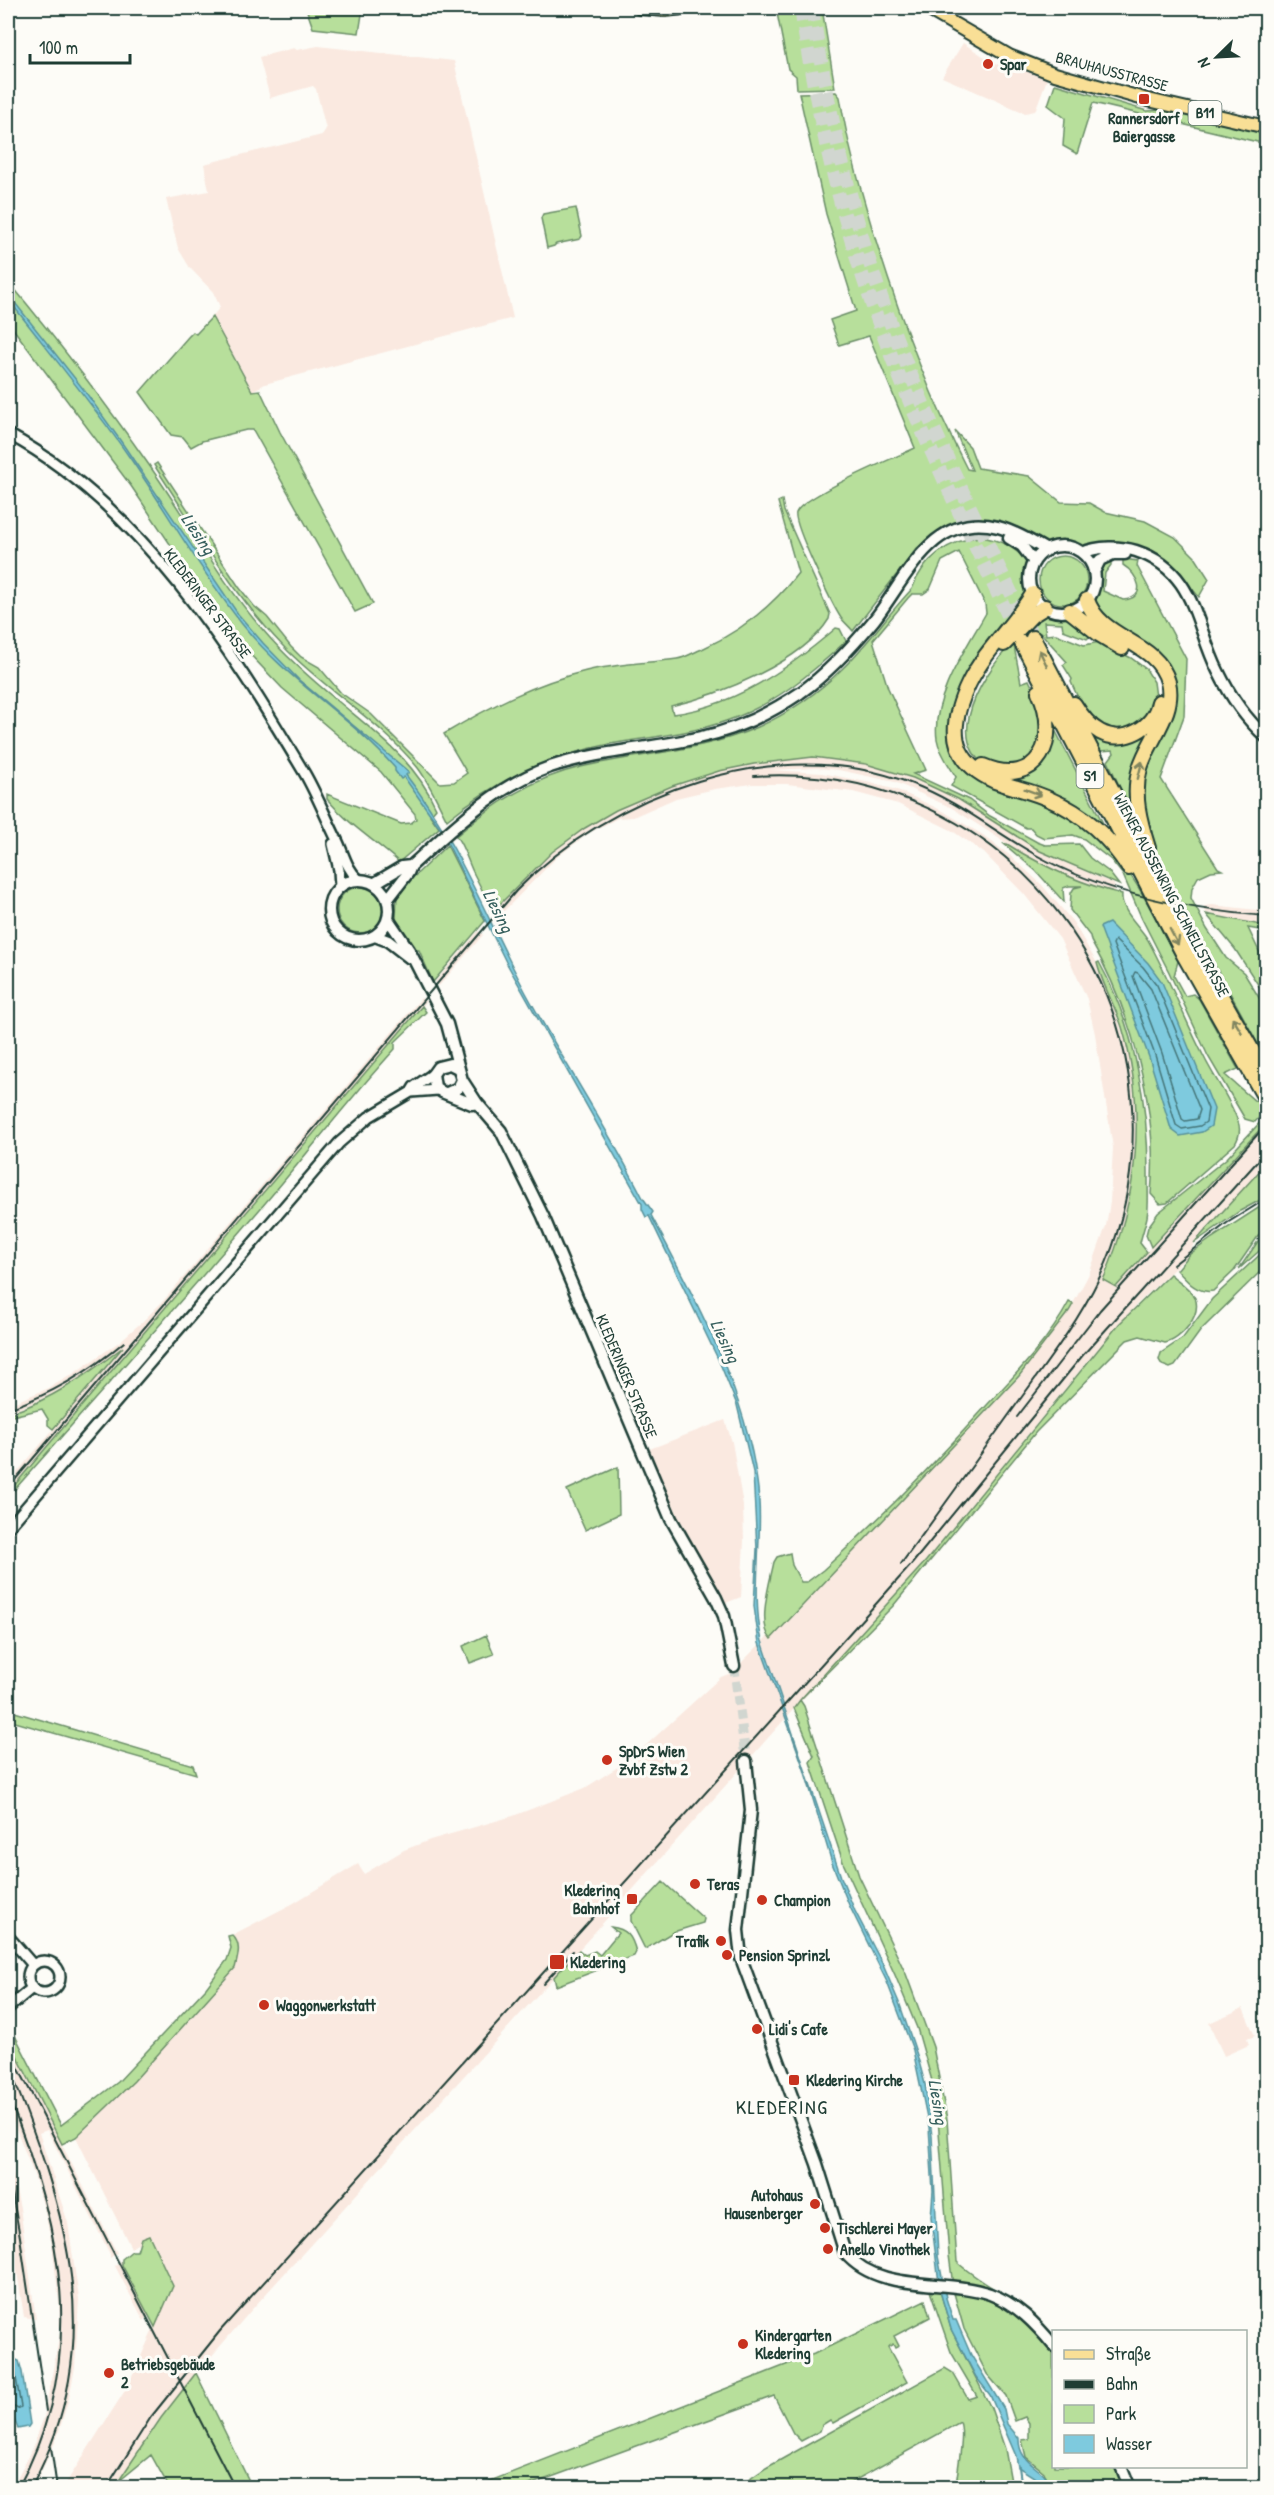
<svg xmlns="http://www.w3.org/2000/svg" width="1274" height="2495" font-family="'Patrick Hand',sans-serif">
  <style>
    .built { fill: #fae9e0 }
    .green { fill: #b7df9b; stroke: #6b8e68; stroke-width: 1.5 }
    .water { fill: #7ecade; stroke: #58929a; stroke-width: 1.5 }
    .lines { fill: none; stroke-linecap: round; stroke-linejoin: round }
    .shore { stroke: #457578; stroke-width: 1.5 }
    .stream { stroke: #58929a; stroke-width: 2 }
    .secondary-tunnel { stroke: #d1d6d0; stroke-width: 10; stroke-dasharray: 10 5; stroke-linecap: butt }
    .motorway-tunnel { stroke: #d1d6d0; stroke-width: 14; stroke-dasharray: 14 7; stroke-linecap: butt }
    .tertiary-casing { stroke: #1f3d34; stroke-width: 14 }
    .secondary-casing { stroke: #1f3d34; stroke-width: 15 }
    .primary-casing { stroke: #1f3d34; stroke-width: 16 }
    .motorway-casing { stroke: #1f3d34; stroke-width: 18 }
    .tertiary { stroke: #fdfcf7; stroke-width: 9 }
    .secondary { stroke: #fdfcf7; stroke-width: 10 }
    .primary { stroke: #f9df96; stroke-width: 12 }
    .motorway { stroke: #f9df96; stroke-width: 14 }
    .rail { stroke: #1f3d34; stroke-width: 2 }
    .oneway { stroke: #818660 }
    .poi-dot { fill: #c8321e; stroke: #fdfcf7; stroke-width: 2 }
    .labels { text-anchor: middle; stroke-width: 6; stroke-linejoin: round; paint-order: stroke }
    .shield { fill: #fdfcf7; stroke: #62766e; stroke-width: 1.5 }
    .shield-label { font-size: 15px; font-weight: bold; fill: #1f3d34 }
    .poi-label { font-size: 16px; font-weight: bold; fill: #1f3d34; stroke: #fdfcf7; text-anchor: start }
    .street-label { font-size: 16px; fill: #1f3d34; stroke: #fdfcf7 }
    .water-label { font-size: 18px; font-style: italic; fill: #37605e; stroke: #fdfcf7 }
    .quarter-label { font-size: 20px; letter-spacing: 1.5px; fill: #1f3d34; stroke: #fdfcf7 }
  </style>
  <rect width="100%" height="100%" fill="#fdfcf7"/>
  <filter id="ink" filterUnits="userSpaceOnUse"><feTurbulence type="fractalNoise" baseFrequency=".0167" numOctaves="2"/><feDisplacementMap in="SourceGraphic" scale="12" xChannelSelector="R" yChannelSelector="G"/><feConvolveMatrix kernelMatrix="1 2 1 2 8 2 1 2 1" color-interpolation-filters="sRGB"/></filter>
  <g filter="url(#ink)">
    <path class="built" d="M963 43 997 65 1001 59 1047 79 1035 111 1025 113 942 77Z
      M318 46 454 61 513 318 265 384 252 391 212 317 220 307 213 292 190 268 178 248 166 199 209 191 204 164 322 135 326 129 316 89 313 86 270 98 259 57 294 48 297 50Z
      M813 757 866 764 913 778 958 799 1040 851 1114 884 1115 892 1102 889 1047 867 1026 856 952 808 895 782 839 770 817 768 770 770 822 773 871 783 900 791 943 811 983 835 1012 857 1042 885 1073 922 1097 963 1108 989 1128 1049 1135 1088 1137 1127 1133 1174 1126 1217 1104 1280 1117 1287 1159 1237 1162 1236 1266 1123V1164L1194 1242 1190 1254 1137 1304 1086 1363 926 1561 594 1933 254 2307 179 2394 115 2487H67L66 2483 126 2389 173 2286 149 2236 131 2248 76 2137 134 2081 235 1968 239 1951 236 1939 232 1935 292 1904 358 1864 364 1874 404 1850 430 1840 513 1816 585 1788 632 1758 721 1677 731 1673 768 1636 771 1639 1019 1376 1069 1311 1089 1274 1106 1226 1110 1202 1113 1148 1095 1034 1087 999 1060 939 1024 894 984 853 951 830 898 804 853 792 787 784H752L715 789 676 798 633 817 618 818 589 833 557 857 498 917 494 912 523 878 552 852 585 828 616 810 672 786 719 771 754 764Z
      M1212 905 1266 911V926L1206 913 1204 906Z
      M478 931 483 935 439 986 435 982Z
      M421 998 426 1002 8 1493V1483L120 1350 93 1370 53 1394 8 1414V1405L49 1388 73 1374 119 1342 143 1321 164 1300Z
      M725 1420 732 1442 743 1505 744 1541 741 1597 723 1604 685 1540 647 1450Z
      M1243 2008 1255 2036 1247 2039 1249 2045 1224 2056 1209 2023Z
      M8 2038 117 2253 110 2258V2254L47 2130 39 2133 68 2223 79 2299 75 2367 69 2398 57 2438 34 2487H12L31 2452 44 2417 60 2333 59 2301 52 2244 44 2208 34 2175 8 2108Z
      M8 2152 20 2208 36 2319 24 2317 8 2213Z
      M122 2260 149 2315 144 2321 115 2266Z"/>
    <path class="green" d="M306 8H363L359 33 313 28Z
      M776 8H795L797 11 798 8H822L835 88 797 89 796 76 788 69Z
      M1055 84 1147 111 1162 110 1266 134V144L1093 103 1077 154 1063 146 1065 118 1048 105Z
      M836 92 840 97C847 142 860 187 873 231 898 313 928 393 967 469L972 470 955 431 970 447 978 468 1029 476 1061 502 1089 503 1105 512 1145 521 1175 537 1195 557 1209 579 1199 597 1171 563 1152 550 1130 543 1114 542 1083 546 1066 543 1049 546 1012 525 999 521 974 519 944 528 917 548 853 631C849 626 844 622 841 618 833 606 793 524 796 513 800 497 896 457 915 448L869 336 839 345 830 320 856 311 826 214 799 93Z
      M576 208 582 236 580 239 556 244 554 246 547 248 541 218 543 214Z
      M8 281C57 340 105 402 149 465 188 520 219 580 263 630 285 656 312 680 339 702 377 734 416 762 436 808L430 815 439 828 399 862C373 839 350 826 327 799V794L401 824 411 823 416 819 415 814 381 772 282 688 245 649 207 599 131 486 8 322Z
      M212 317 252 391 260 390 280 432 373 604 355 612 253 430H246L202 441 191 447 183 437 171 435 140 392 188 337 193 332 196 334Z
      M157 463 239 587 254 606 267 617 291 647 301 657 319 667 341 693 371 714 440 783 454 782 467 773 444 734C489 707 535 683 586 671 616 664 647 663 677 659 685 658 694 652 702 649 741 631 772 607 798 573L778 502 782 500 784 511 830 614 829 619C803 662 719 695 671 706L673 714C733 707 790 668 836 628L840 629 846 641C811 674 772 706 726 721 689 734 649 737 610 744 548 756 496 780 447 820 438 803 430 784 418 768 380 721 325 690 283 646 232 593 195 527 154 465Z
      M980 537C1000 540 1014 546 1027 562L1024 583 1027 595C990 640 893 745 989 785 1000 789 1012 791 1024 796 1043 803 1088 827 1103 841 1136 874 1156 920 1178 961L1174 976 1185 996 1193 994 1199 999 1238 1069 1225 1075 1255 1101 1266 1094V1110L1255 1122 1245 1119 1208 1056 1169 972 1142 919 1123 875 1111 860 1084 839 1073 835 1044 838 1036 834 1031 828H1026L951 786 956 777C949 765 939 752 937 739 931 698 967 647 986 613L985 604 959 552 942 561 930 589 923 594H912L908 598 873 640 888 688 926 770 913 774 969 800 990 816 1037 842 1045 845 1079 844 1090 858 1109 872 1119 885 1040 851 958 799 913 778 866 764 813 757 754 764 719 771 672 786 616 810 585 828 552 852 491 913C487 899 482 889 475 876 468 863 465 848 456 836 493 804 533 778 581 767 641 753 701 752 758 727 789 713 819 692 843 668 868 644 888 614 912 589 923 559 948 540 980 537Z
      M1039 580a24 24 0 1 1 48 0a24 24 0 1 1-48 0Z
      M1123 559 1138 561 1137 566 1186 659 1184 716 1161 779 1218 868 1222 870 1211 871 1198 877 1192 888 1191 898 1207 929 1226 958 1244 973 1266 1009V1051L1263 1053 1163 871 1142 820 1141 777 1160 731 1166 671 1112 629 1093 601 1100 568 1108 561H1111V565L1105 573 1103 591 1123 600C1149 598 1138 574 1123 565Z
      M1044 615 1068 618 1090 636 1087 639 1063 630 1062 623 1044 622 1046 635 1056 634 1084 645 1100 642 1131 658 1146 669 1154 682 1156 697 1154 704 1139 726C1096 736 1087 719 1071 682L1072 679 1063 665 1067 662 1041 633 1014 646 1021 683 1029 680C1042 706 1044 721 1041 749L1017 768C1007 767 990 767 981 762 978 760 975 755 973 752 949 711 1010 636 1044 615Z
      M1053 726 1107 831C1089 814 1069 798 1045 790 1032 786 1021 785 1009 779 1039 774 1052 757 1053 726Z
      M1152 728 1132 814 1108 761 1114 753 1113 750 1101 751 1087 729 1098 737Z
      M1004 844H1007C1042 866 1081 884 1122 894 1120 911 1141 927 1148 940 1169 978 1184 1018 1204 1057 1213 1076 1232 1102 1238 1122 1241 1129 1239 1137 1235 1144L1167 1203 1160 1204 1151 1194C1159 1111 1132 1012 1091 941L1090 936 1070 910 1071 893 1074 888 1082 886H1069L1063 888 1064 902 1036 871Z
      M447 845 485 921 433 982 419 950H416L396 922 397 893Z
      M337 910a23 23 0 1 1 46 0a23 23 0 1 1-46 0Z
      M1206 914 1266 926V931L1248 928 1266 966V997L1235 949Z
      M1099 962C1135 1027 1149 1107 1148 1180 1148 1191 1149 1206 1147 1217 1145 1226 1142 1234 1140 1243L1147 1252 1116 1287 1103 1280C1138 1201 1147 1110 1122 1027 1115 1006 1102 984 1097 963Z
      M422 1006 426 1012 395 1042V1049C348 1100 306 1156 260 1209 177 1306 93 1402 8 1497V1493L45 1449Z
      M1266 1116V1123L1151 1247 1146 1235 1148 1227 1158 1213 1227 1158Z
      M1266 1164V1197L1240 1211 1194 1243Z
      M1266 1203V1245L1239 1269 1263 1234 1261 1232 1234 1271 1213 1291C1197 1294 1187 1281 1177 1270L1190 1254 1212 1238Z
      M1266 1249V1266L1201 1330 1175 1366 1170 1368 1162 1365 1159 1360 1161 1353 1183 1338 1212 1299Z
      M1170 1274C1178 1281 1190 1288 1195 1298 1202 1315 1181 1340 1165 1343L1140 1336 1127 1340 1036 1432 893 1606 800 1700 804 1706 859 1876 906 1974 933 2047 947 2119 957 2262C987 2290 1028 2302 1053 2336L1054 2466 1127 2467 1135 2487H1050L1044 2472 1026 2457 1022 2440 1029 2439V2423L1025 2417 1015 2421 1006 2396 987 2374 964 2329 954 2293 949 2255 938 2119 932 2081 917 2028 895 1975 844 1865 810 1762 814 1756 794 1708 800 1700 926 1561 1119 1324Z
      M1069 1302 1073 1304 1069 1311 1019 1376 771 1639C757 1624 770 1581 774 1562L777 1557 790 1553 792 1565 801 1582H807L823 1570C881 1518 935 1463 987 1405 1017 1373 1049 1340 1069 1302Z
      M123 1347 53 1429 48 1425V1419L42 1409 8 1417V1414C51 1400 87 1375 123 1347Z
      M618 1467 619 1514 585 1530 567 1490Z
      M486 1635 494 1654 470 1663 463 1646Z
      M8 1710 193 1765 196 1774 8 1720Z
      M663 1882 704 1919 703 1923 673 1932 645 1949 631 1921V1916Z
      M611 1927C627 1929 632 1936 636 1952L634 1956 556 1986 554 1977 579 1950 585 1955 595 1951 600 1955 618 1933Z
      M232 1935C242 1944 238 1956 235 1968L134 2081 76 2137 62 2144 8 2038V2022L61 2125 118 2082 206 1988 227 1960 231 1948 228 1936Z
      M149 2235 173 2286 155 2327 122 2265V2259L132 2251H137L141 2238Z
      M930 2291H940L951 2329 991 2408 1005 2449 1012 2487H956C957 2470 965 2436 960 2422L843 2487 737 2488 766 2468 945 2368 953 2373 968 2399 977 2396 951 2352Z
      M925 2300 930 2317 894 2336 899 2346 895 2348 893 2344 888 2347 907 2382 833 2423 830 2420 822 2425 820 2431 801 2441 793 2433 774 2396 524 2487H475L814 2354Z
      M196 2373 252 2487H169L151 2455 118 2482 161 2418Z"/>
    <path class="water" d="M8 294 84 390 120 440 238 614 263 643 299 680 409 772 406 775C457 840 487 919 525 991 563 1061 607 1127 643 1198L653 1212 651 1215C694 1297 745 1388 757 1481 765 1534 750 1589 762 1641L841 1877 855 1911 883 1965 900 2005 918 2058 925 2084 932 2136 938 2256 946 2298 953 2320H956L971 2355 1004 2409 1007 2424 1019 2438C1018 2466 1047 2467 1050 2487H1043L1034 2477 1018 2467 1016 2456 990 2395 976 2377 951 2329 940 2291 931 2217 933 2191 929 2127 913 2050 887 1982 849 1905 832 1863 804 1769 759 1643 754 1606 757 1549 753 1472 737 1405 719 1361 649 1216 646 1217 642 1209V1204L506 962 440 828 404 777 401 779 395 771V768C349 715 286 680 242 624 201 572 168 513 130 458 92 403 49 352 8 299Z
      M1109 923 1148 963 1162 982 1214 1109 1211 1126 1202 1132 1180 1136 1171 1129 1149 1057 1100 927Z
      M14 2359 19 2361 22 2372 30 2424 28 2427 18 2429 8 2404V2360Z"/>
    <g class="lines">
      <path class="shore" d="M1115 940 1143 967 1157 985 1208 1109 1206 1122 1200 1126 1182 1129 1176 1125 1155 1055 1113 944Z
        M1135 972 1138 973 1151 989 1200 1110 1197 1119 1185 1121 1182 1119 1162 1053 1133 976Z
        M8 2365 14 2366 21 2407 18 2409 8 2404"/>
      <path class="stream" d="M1019 2467 1022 2488"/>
      <path class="secondary-tunnel" d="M734 1666 746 1761"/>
      <path class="motorway-tunnel" d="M801 8C818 125 846 240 889 350 926 446 972 539 1016 632
        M812 8C828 111 851 212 886 311 927 423 981 530 1033 638"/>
      <defs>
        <path id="tertiary" d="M8 434C140 505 230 648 305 774 317 795 326 818 337 840 344 854 346 868 358 879
          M333 844 339 870 340 887
          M411 1092 438 1090
          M8 1528 339 1143 369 1117 411 1092 414 1087 433 1074
          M8 1936 33 1965
          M28 1977a16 16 0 1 1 32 0a16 16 0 1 1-32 0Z
          M8 2008 32 1988"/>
        <path id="secondary" d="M1009 538 1022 546 1034 562
          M1029 579a33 33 0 1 1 66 0a33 33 0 1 1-66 0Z
          M1082 553C1098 546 1120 546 1136 551 1196 571 1194 623 1218 671 1230 696 1246 719 1266 737
          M1094 572 1100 560 1113 554H1125
          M329 910a30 30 0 1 1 60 0a30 30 0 1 1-60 0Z
          M375 883 402 867 411 866
          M388 899 408 873 411 866C453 828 495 786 550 767 598 751 648 749 697 738 733 731 769 714 800 693 828 673 852 647 874 620 906 580 932 510 998 527 1015 531 1032 542 1047 550
          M388 919 409 950 447 1024 462 1080 458 1088 447 1093
          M375 936 388 941 410 958
          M458 1068 450 1064 438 1067 433 1074 435 1087 442 1092 472 1104 477 1103
          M462 1080 477 1103 501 1131 543 1216 671 1519 716 1598 724 1616 734 1666
          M746 1761 751 1810 738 1930 741 1958 817 2164 845 2253C880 2294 944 2278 990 2294 1017 2304 1036 2324 1054 2346
          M1121 2466 1130 2488"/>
        <path id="primary" d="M640 8 665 10 683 8
          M926 8 1009 56 1055 74 1144 99 1266 127"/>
        <path id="motorway" d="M1033 594C1014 625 986 649 969 683 949 724 947 760 995 781 1013 788 1033 791 1051 800 1084 814 1110 838 1129 868
          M1087 600C1101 641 1157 640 1168 682 1176 713 1148 740 1140 768 1132 796 1140 822 1148 848
          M1070 611 1099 634 1122 648
          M1033 638 1197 954 1266 1075
          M1022 643 1184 955 1264 1096
          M1004 644 1032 615 1045 607
          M1074 704C1080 714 1089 726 1100 732 1124 745 1154 728 1159 702
          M983 766C1039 790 1061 738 1039 692"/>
      </defs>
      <use href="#tertiary" class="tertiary-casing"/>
      <use href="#secondary" class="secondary-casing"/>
      <use href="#primary" class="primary-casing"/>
      <use href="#motorway" class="motorway-casing"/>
      <use href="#tertiary" class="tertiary"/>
      <use href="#secondary" class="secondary"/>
      <use href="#primary" class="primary"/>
      <use href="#motorway" class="motorway"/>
      <path class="rail" d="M754 776C1009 759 1197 1008 1112 1248 1091 1306 1052 1355 1016 1405 978 1458 940 1511 901 1564
        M1173 1265 1227 1223 1266 1199
        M8 1409C50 1395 90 1371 124 1342
        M1017 1417 1100 1310 1266 1125
        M8 1488 516 891C612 792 777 732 910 783 957 800 993 831 1036 855 1106 894 1188 910 1266 916
        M543 1984 573 1951
        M8 2048 235 2488
        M10 2069C66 2213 110 2340 31 2488
        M8 2096C62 2227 90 2356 18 2488
        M8 2171 20 2237 46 2411
        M51 2447 57 2488
        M106 2488 151 2417 220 2331 911 1565 1083 1355 1266 1152"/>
    </g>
    <defs><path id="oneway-shaft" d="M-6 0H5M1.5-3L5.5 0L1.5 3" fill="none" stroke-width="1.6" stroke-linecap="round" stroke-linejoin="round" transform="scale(1.5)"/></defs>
    <g class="oneway">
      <use href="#oneway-shaft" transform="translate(1043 658) rotate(-116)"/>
      <use href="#oneway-shaft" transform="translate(1140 770) rotate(-76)"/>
      <use href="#oneway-shaft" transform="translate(1033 792) rotate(20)"/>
      <use href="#oneway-shaft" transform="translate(1174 937) rotate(62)"/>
      <use href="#oneway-shaft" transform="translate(1237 1025) rotate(-121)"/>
    </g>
  </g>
  <g class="poi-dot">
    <circle cx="988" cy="64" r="6"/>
    <rect x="1138" y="93" width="12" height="12" rx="3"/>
    <circle cx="607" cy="1760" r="6"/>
    <circle cx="695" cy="1884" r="6"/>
    <rect x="626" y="1893" width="12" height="12" rx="3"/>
    <circle cx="762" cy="1900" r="6"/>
    <circle cx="721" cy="1941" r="6"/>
    <circle cx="727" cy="1955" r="6"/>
    <rect x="549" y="1954" width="16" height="16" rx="3"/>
    <circle cx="264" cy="2005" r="6"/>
    <circle cx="757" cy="2029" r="6"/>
    <rect x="788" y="2074" width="12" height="12" rx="3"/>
    <circle cx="815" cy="2204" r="6"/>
    <circle cx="825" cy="2228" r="6"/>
    <circle cx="828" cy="2249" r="6"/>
    <circle cx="743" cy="2344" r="6"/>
    <circle cx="109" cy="2373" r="6"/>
  </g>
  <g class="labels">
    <g class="shield">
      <rect x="1188.5" y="101" width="33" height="24" rx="4.5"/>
      <rect x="1076.5" y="764" width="27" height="24" rx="4.5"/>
    </g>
    <g class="shield-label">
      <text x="1205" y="118">B11</text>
      <text x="1090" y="781">S1</text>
    </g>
    <g class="poi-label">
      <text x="1000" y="70">Spar</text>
      <text x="1144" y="124" text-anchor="middle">Rannersdorf<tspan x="1144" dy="18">Baiergasse</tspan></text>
      <text x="619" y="1757">SpDrS Wien<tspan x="619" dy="18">Zvbf Zstw 2</tspan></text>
      <text x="707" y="1890">Teras</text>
      <text x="620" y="1896" text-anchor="end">Kledering<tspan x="620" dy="18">Bahnhof</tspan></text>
      <text x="774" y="1906">Champion</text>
      <text x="709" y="1947" text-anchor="end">Trafik</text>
      <text x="739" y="1961">Pension Sprinzl</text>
      <text x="570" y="1968">Kledering</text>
      <text x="276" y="2011">Waggonwerkstatt</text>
      <text x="769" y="2035">Lidi's Cafe</text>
      <text x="806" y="2086">Kledering Kirche</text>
      <text x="803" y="2201" text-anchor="end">Autohaus<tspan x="803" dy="18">Hausenberger</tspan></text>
      <text x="837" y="2234">Tischlerei Mayer</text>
      <text x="840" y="2255">Anello Vinothek</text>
      <text x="755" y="2341">Kindergarten<tspan x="755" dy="18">Kledering</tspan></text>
      <text x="121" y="2370">Betriebsgebäude<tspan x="121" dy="18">2</tspan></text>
    </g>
    <g class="street-label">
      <text transform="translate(1112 71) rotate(15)" y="6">BRAUHAUSSTRASSE</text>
      <text transform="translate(208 603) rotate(53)" y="6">KLEDERINGER STRASSE</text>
      <text transform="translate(1172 895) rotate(62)" y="6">WIENER AUSSENRING SCHNELLSTRASSE</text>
      <text transform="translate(627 1376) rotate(67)" y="6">KLEDERINGER STRASSE</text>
    </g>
    <g class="water-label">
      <text transform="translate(198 534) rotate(56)" y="6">Liesing</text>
      <text transform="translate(498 911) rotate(63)" y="6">Liesing</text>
      <text transform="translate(725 1341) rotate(65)" y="6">Liesing</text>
      <text transform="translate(938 2102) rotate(81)" y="6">Liesing</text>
    </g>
    <g class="quarter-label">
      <text x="782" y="2114">KLEDERING</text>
    </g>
  </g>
  <rect width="1274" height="2495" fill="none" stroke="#fdfcf7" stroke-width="30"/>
  <rect x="15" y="15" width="1244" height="2465" fill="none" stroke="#1f3d34" stroke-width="2" filter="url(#ink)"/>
  <rect x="1052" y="2330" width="195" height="138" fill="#fdfcf7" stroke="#a4b0a9" stroke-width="1.5"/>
  <rect x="1064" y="2350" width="30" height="9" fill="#f9df96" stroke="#a4b0a9" stroke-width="1.5"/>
  <text x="1106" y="2360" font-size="18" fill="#1f3d34">Straße</text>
  <rect x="1064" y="2380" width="30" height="9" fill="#1f3d34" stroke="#a4b0a9" stroke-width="1.5"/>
  <text x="1106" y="2390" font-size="18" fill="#1f3d34">Bahn</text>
  <rect x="1064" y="2405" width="30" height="18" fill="#b7df9b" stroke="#a4b0a9" stroke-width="1.5"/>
  <text x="1106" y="2420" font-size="18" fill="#1f3d34">Park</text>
  <rect x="1064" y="2435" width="30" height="18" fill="#7ecade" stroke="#a4b0a9" stroke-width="1.5"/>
  <text x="1106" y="2450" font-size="18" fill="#1f3d34">Wasser</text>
  <g transform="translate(1217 57) rotate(246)" stroke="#fdfcf7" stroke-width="4.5" paint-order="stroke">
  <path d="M0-4.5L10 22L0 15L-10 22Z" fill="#1f3d34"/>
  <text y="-9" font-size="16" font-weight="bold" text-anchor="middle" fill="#1f3d34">N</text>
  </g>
  <path d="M30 54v9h100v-9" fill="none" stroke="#1f3d34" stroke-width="3"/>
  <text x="39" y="54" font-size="18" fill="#1f3d34" stroke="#fdfcf7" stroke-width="4.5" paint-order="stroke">100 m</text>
</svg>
